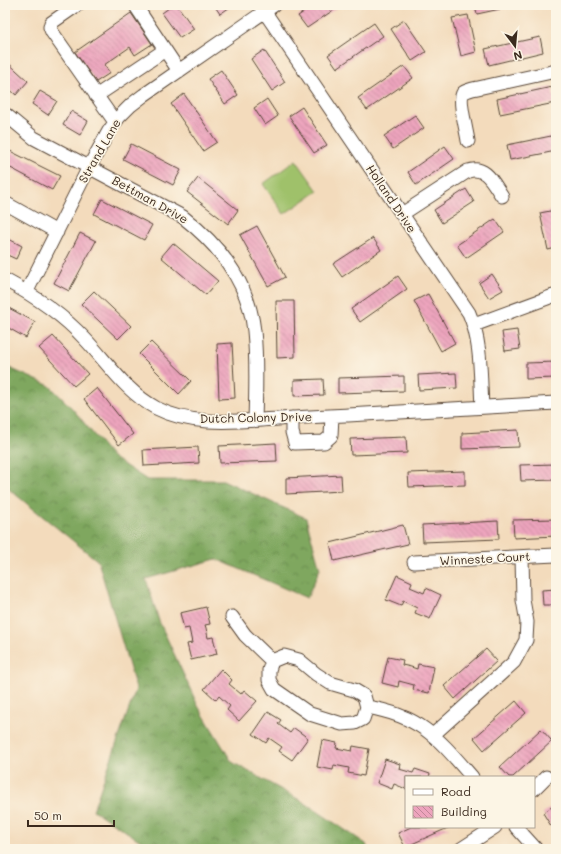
<svg xmlns="http://www.w3.org/2000/svg" width="561" height="854" font-family="Mali,sans-serif">
  <style>
    .green { fill: #9fc16a; stroke: #6d7644 }
    .forest { fill: url(#forest-crowns); stroke: #5d683e }
    .building { fill: url(#building-back-hatch) }
    .lines { fill: none; stroke-linecap: round; stroke-linejoin: round }
    .minor-casing { stroke: #574536; stroke-width: 15 }
    .minor { stroke: #fff; stroke-width: 13 }
    .labels { text-anchor: middle; stroke-width: 3.5; stroke-linejoin: round; paint-order: stroke }
    .street-label { font-size: 12px; fill: #3b2a1e; stroke: #fcf5e5 }
  </style>
  <defs>
    <pattern id="forest-crowns" width="20" height="18" patternUnits="userSpaceOnUse"><rect width="20" height="18" fill="#7fa75e"/><path d="M2 6a3 3 0 1 1 6 0M12 15a3 3 0 1 1 6 0" fill="none" stroke="#69884d"/></pattern>
    <pattern id="building-back-hatch" width="6" height="6" patternUnits="userSpaceOnUse"><rect width="6" height="6" fill="#eda4bd"/><path d="M-1 5l2 2M0 0l6 6M5-1l2 2" fill="none" stroke="#c18699"/></pattern>
  </defs>
  <rect width="100%" height="100%" fill="#fcf5e5"/>
  <filter id="ink" filterUnits="userSpaceOnUse"><feTurbulence type="fractalNoise" baseFrequency=".025" numOctaves="2"/><feDisplacementMap in="SourceGraphic" scale="8" xChannelSelector="R" yChannelSelector="G"/><feConvolveMatrix kernelMatrix="1 2 1 2 8 2 1 2 1" color-interpolation-filters="sRGB"/></filter>
  <filter id="wash" filterUnits="userSpaceOnUse"><feTurbulence type="fractalNoise" baseFrequency=".012" numOctaves="4" result="noise"/><feDisplacementMap in="SourceGraphic" scale="16" xChannelSelector="R" yChannelSelector="G"/><feGaussianBlur stdDeviation="0.9" result="paint"/><feColorMatrix in="noise" values="0 0 0 0 0 0 0 0 0 0 0 0 0 0 0 0 0 1.4 0 .05"/><feComposite in="paint" operator="in"/></filter>
  <g filter="url(#wash)">
    <rect width="100%" height="100%" fill="#f3dbbc"/>
    <path class="green" d="M296 160 318 191 284 214 263 184Z"/>
    <path class="forest" d="M5 366 50 386 72 408 112 457 147 480H223L306 518 320 569 307 598 216 559 146 579 159 621 198 706 232 762 305 803 366 844 368 849H153L93 810 136 689 98 561 5 486Z"/>
    <g id="blocks">
      <path class="building" d="M173 5H177L194 29 180 38 162 13Z
        M214 5H233L220 14Z
        M314 5H337L338 7 307 28 298 16Z
        M475 5H514V6L477 14Z
        M131 13 152 44 135 55 130 47 104 65 110 73 96 82 75 52Z
        M468 15 476 52 461 56 452 18Z
        M404 20 426 52 412 61 391 29Z
        M374 23 383 36 337 68 328 55Z
        M540 37 543 52 489 65 485 49Z
        M264 50 285 82 272 91 251 59Z
        M5 60 28 81 16 95 5 85Z
        M404 66 413 78 367 110 358 98Z
        M221 70 238 95 225 104 208 79Z
        M552 87 555 103 500 114 497 99Z
        M40 91 57 101 48 115 32 104Z
        M184 94 217 142 203 151 171 104Z
        M267 99 278 116 265 125 254 108Z
        M302 107 327 145 314 153 289 116Z
        M71 111 88 121 80 135 63 125Z
        M415 115 424 128 393 149 384 136Z
        M556 135V151L510 160 507 145Z
        M131 144 181 170 173 185 123 159Z
        M445 146 454 159 416 185 408 172Z
        M10 151 60 176 52 190 5 165V161Z
        M198 178 238 210 228 224 187 192Z
        M466 189 474 202 442 223 434 210Z
        M102 199 152 225 144 240 94 214Z
        M555 210 556 216V248L548 250 540 213Z
        M495 219 504 232 466 258 457 245Z
        M257 226 285 277 268 286 240 235Z
        M80 233 96 241 69 291 54 283Z
        M5 237 22 246 16 259 5 254Z
        M373 238 381 250 342 277 333 264Z
        M173 243 218 281 206 295 161 257Z
        M492 274 503 290 489 298 479 283Z
        M398 276 407 289 360 322 351 309Z
        M94 291 131 326 118 339 81 304Z
        M428 294 455 343 441 351 414 301Z
        M276 301H294L295 357 277 358Z
        M5 306 35 322 26 338 5 326Z
        M517 330 520 349 505 351 502 332Z
        M53 336 88 374 74 386 39 348Z
        M151 342 191 381 179 394 139 354Z
        M232 343 235 398 219 399 217 344Z
        M556 362V378L526 379V363Z
        M456 373 457 388 419 390 418 375Z
        M404 376V391L338 393V378Z
        M323 379 324 395 294 396V380Z
        M97 388 133 434 119 445 84 399Z
        M518 430 519 447 462 449V433Z
        M406 437 407 453 351 455 350 439Z
        M276 443 277 461 220 463 219 446Z
        M198 447 199 463 144 466 143 450Z
        M556 464V480L521 481 520 465Z
        M465 471V485L409 487 408 473Z
        M341 475 342 491 286 494V478Z
        M556 519V536L514 538 513 520Z
        M498 521 499 539 423 542 422 525Z
        M403 525 408 544 334 561 330 543Z
        M397 575 412 582 410 587 424 593 426 588 441 595 430 619 415 613 417 608 403 601 401 606 386 600Z
        M556 589V605H543L542 590Z
        M206 607 210 624 205 625 206 628 208 638 213 637 217 654 191 660 187 644 192 643 189 628 184 629 180 613Z
        M486 649 497 661 455 699 444 686Z
        M388 657 403 660 402 665 411 667 417 669 418 664 434 667 429 693 413 690 414 685 399 681 398 687 382 683Z
        M221 669 232 680 229 684 241 694 244 690 257 701 239 721 227 710 230 706 219 696 216 700 204 689Z
        M516 701 526 713 484 750 474 738Z
        M268 712 281 720 278 724 290 733 294 728 308 738 292 760 279 751 282 747 269 738 266 743 253 734Z
        M541 729 552 741 513 777H509L500 767Z
        M322 740 337 743 336 748 352 751 353 746 369 749 364 776 348 773 349 768 334 765 333 770 317 767Z
        M385 759 400 764 399 769 413 773 415 769 430 774 429 777H406V789L394 784 392 789 377 783Z
        M556 804V823L551 826 543 813Z
        M411 827H450L405 847 398 833Z"/>
    </g>
  </g>
  <g filter="url(#ink)">
    <use href="#blocks" fill-opacity="0" stroke="#574536" stroke-width="1"/>
    <g class="lines">
      <defs>
        <path id="minor" d="M77 5 51 23 50 27 52 32 115 122
          M135 5 179 71
          M260 5 469 313C482 343 480 375 482 407
          M96 96 165 50
          M5 114 34 138 183 217C220 246 249 283 254 331 257 360 256 391 255 420
          M468 141C467 132 458 100 463 93 467 90 473 89 478 88L556 71
          M5 203 57 232
          M402 214 468 171C486 165 493 183 502 196
          M5 280C35 296 62 314 85 339 108 363 126 392 156 408 193 427 238 421 278 419 301 417 325 416 348 415 417 411 487 407 556 403
          M27 291 89 167 109 131 119 117 131 105 144 95 274 5
          M474 325 553 296
          M292 418V432L295 443 324 442 331 436 332 416
          M414 562 556 555
          M232 617 245 635 272 661
          M284 656 299 660 316 674 330 683 354 690 364 696 367 707 363 719 355 723 342 724 310 714 274 689 269 680V670L272 661Z
          M367 707C421 716 438 738 472 777
          M433 735 514 662 526 640 527 622 523 600 522 557
          M534 789 546 777
          M516 827 536 849
          M461 849 495 827"/>
      </defs>
      <use href="#minor" class="minor-casing"/>
      <use href="#minor" class="minor"/>
    </g>
  </g>
  <g class="labels">
    <g class="street-label">
      <text transform="translate(100 151) rotate(-60)" y="4">Strand Lane</text>
      <text transform="translate(391 199) rotate(56)" y="4">Holland Drive</text>
      <text transform="translate(150 200) rotate(29)" y="4">Bettman Drive</text>
      <text transform="translate(256 418) rotate(-1)" y="4">Dutch Colony Drive</text>
      <text transform="translate(485 559) rotate(-3)" y="4">Winneste Court</text>
    </g>
  </g>
  <rect width="561" height="854" fill="none" stroke="#fcf5e5" stroke-width="20"/>
  <rect x="405" y="776" width="130" height="52" fill="#fcf5e5" stroke="#afa495"/>
  <rect x="413" y="789" width="20" height="6" fill="#ffffff" stroke="#afa495"/>
  <text x="441" y="796" font-size="12" fill="#3b2a1e">Road</text>
  <rect x="413" y="806" width="20" height="12" fill="url(#building-back-hatch)" stroke="#afa495"/>
  <text x="441" y="816" font-size="12" fill="#3b2a1e">Building</text>
  <g transform="translate(515 46) rotate(164)" stroke="#fcf5e5" stroke-width="3" paint-order="stroke">
  <path d="M0-3L7 15L0 10L-7 15Z" fill="#3b2a1e"/>
  <text y="-6" font-size="11" font-weight="bold" text-anchor="middle" fill="#3b2a1e">N</text>
  </g>
  <path d="M28 820v6h86v-6" fill="none" stroke="#3b2a1e" stroke-width="2"/>
  <text x="34" y="820" font-size="12" fill="#3b2a1e" stroke="#fcf5e5" stroke-width="3" paint-order="stroke">50 m</text>
</svg>
